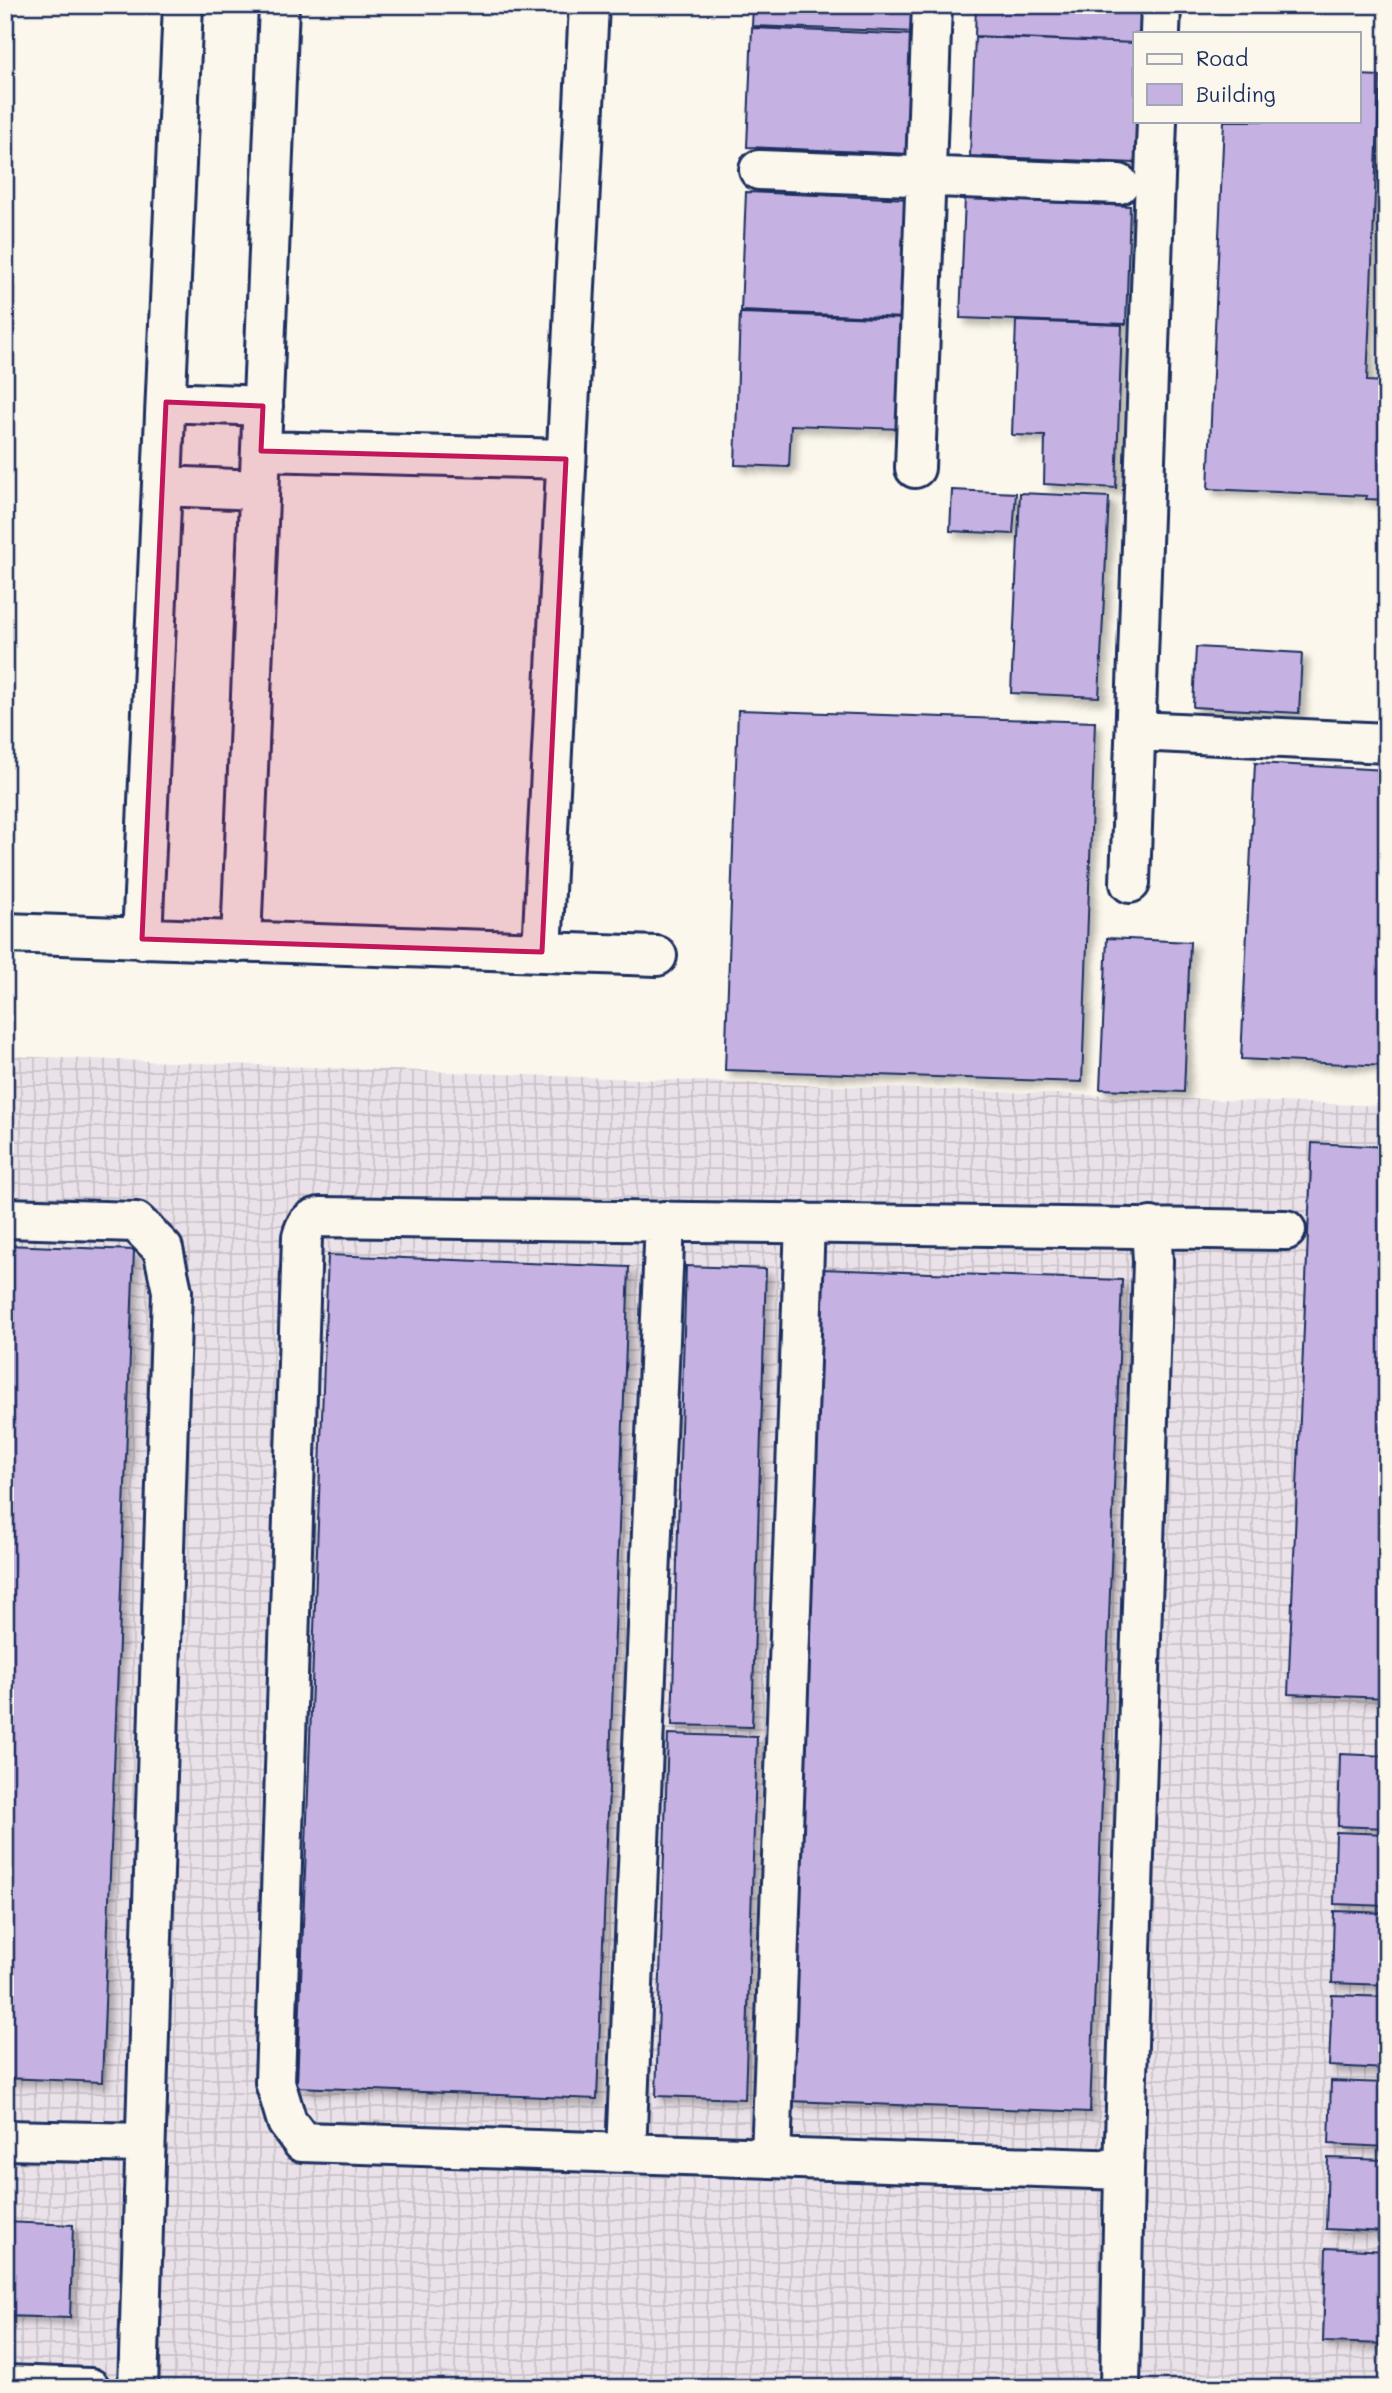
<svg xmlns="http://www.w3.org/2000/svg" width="1392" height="2393" font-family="Mali,sans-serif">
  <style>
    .industrial { fill: url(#industrial-grid) }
    .building { fill: #c6b2e2; stroke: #1b2f5e; stroke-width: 2; filter: url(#shadow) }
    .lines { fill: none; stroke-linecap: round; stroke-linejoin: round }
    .minor-casing { stroke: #1b2f5e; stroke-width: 44 }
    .minor { stroke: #fbf7ec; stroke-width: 38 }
    .marked { fill: #c2185b; fill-opacity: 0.2; stroke: #c2185b; stroke-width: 5; stroke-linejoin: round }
  </style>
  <defs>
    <pattern id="industrial-grid" width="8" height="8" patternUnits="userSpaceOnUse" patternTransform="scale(1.75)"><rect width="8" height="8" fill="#ebe2e9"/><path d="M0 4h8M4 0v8" fill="none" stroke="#c9c2ca"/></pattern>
    <filter id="shadow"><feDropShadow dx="6" dy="6" stdDeviation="3.5" flood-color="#0004"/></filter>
  </defs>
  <rect width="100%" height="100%" fill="#fbf7ec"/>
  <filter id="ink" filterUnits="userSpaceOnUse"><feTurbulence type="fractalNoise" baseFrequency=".0143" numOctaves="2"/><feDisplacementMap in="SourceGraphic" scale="14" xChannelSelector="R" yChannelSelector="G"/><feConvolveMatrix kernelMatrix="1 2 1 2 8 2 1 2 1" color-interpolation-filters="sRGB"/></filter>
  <g filter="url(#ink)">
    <path class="industrial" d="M5 1056 1387 1106V2388H5Z"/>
    <path class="building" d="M753 5H918L917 32 752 26Z
      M976 5H1141L1140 33H1135V43L975 36Z
      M752 28 917 35 912 154 747 147Z
      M975 37 1135 43V121H1137L1135 163 970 156Z
      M1359 75 1380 76 1367 381 1387 382V500L1366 499 1367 496 1208 489 1224 121H1359Z
      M746 192 911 199 906 318 741 311Z
      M965 198 1130 206 1126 324 960 318Z
      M740 313 906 319 902 429 791 425 789 467 735 465Z
      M1016 321 1122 325 1116 488 1044 484 1045 436 1012 435Z
      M952 490 1016 493 1013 534 950 531Z
      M1020 493 1109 497 1099 697 1011 693Z
      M1196 647 1302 653 1299 713 1193 707Z
      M738 710 1095 722 1082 1082 725 1070Z
      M1255 763 1387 770V1066L1241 1059Z
      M1107 938 1190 942 1184 1092 1100 1089Z
      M1312 1143 1387 1147V1698L1288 1694Z
      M5 1245 134 1250 102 2082 5 2078Z
      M328 1255 629 1267 597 2099 297 2087Z
      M686 1266 766 1269 752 1727 672 1725Z
      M821 1269 1122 1280 1090 2112 789 2101Z
      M668 1734 757 1737 745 2099 656 2096Z
      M1340 1754 1387 1756V1828L1338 1826Z
      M1336 1832 1387 1834V1906L1334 1904Z
      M1334 1911 1387 1913V1985L1332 1983Z
      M1332 1995 1387 1997V2069L1329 2066Z
      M1331 2081 1387 2083V2147L1329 2144Z
      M1328 2158 1387 2160V2232L1326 2229Z
      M5 2222 73 2225 70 2318 5 2316Z
      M1326 2248 1387 2251V2344L1323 2342Z"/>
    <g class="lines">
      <defs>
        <path id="minor" d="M1160 33 1161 5
          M759 170 1119 184
          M166 402 263 406
          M261 451 566 459
          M915 468 932 5
          M162 486 259 490
          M1136 731 1387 743
          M1130 883 1157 121
          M5 933 657 956
          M142 939 183 5
          M241 942 279 5
          M542 952 589 5
          M5 1218 136 1222 163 1249 172 1291 138 2388
          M5 2140 144 2143
          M626 2153 665 1221
          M771 2158 805 1223
          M1124 2170 302 2142 287 2122 275 2082 302 1237C305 1226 307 1220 320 1217L1286 1230
          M5 2385 90 2388
          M1120 2388 1124 2170 1153 1261 1151 1227"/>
      </defs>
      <use href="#minor" class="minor-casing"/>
      <use href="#minor" class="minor"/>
    </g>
  </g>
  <path class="marked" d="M166 402 263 406 261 451 566 459 542 952 142 939Z"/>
  <rect width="1392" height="2393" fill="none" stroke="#fbf7ec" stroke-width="28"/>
  <rect x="14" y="14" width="1364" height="2365" fill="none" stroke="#1b2f5e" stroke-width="2.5" filter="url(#ink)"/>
  <rect x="1133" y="32" width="228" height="91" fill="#fbf7ec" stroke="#a1a7b3" stroke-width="2"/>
  <rect x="1147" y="54" width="35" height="10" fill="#fbf7ec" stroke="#a1a7b3" stroke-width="2"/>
  <text x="1196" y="66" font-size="21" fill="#1b2f5e">Road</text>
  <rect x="1147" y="84" width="35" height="21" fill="#c6b2e2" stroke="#a1a7b3" stroke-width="2"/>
  <text x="1196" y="102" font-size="21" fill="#1b2f5e">Building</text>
</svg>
